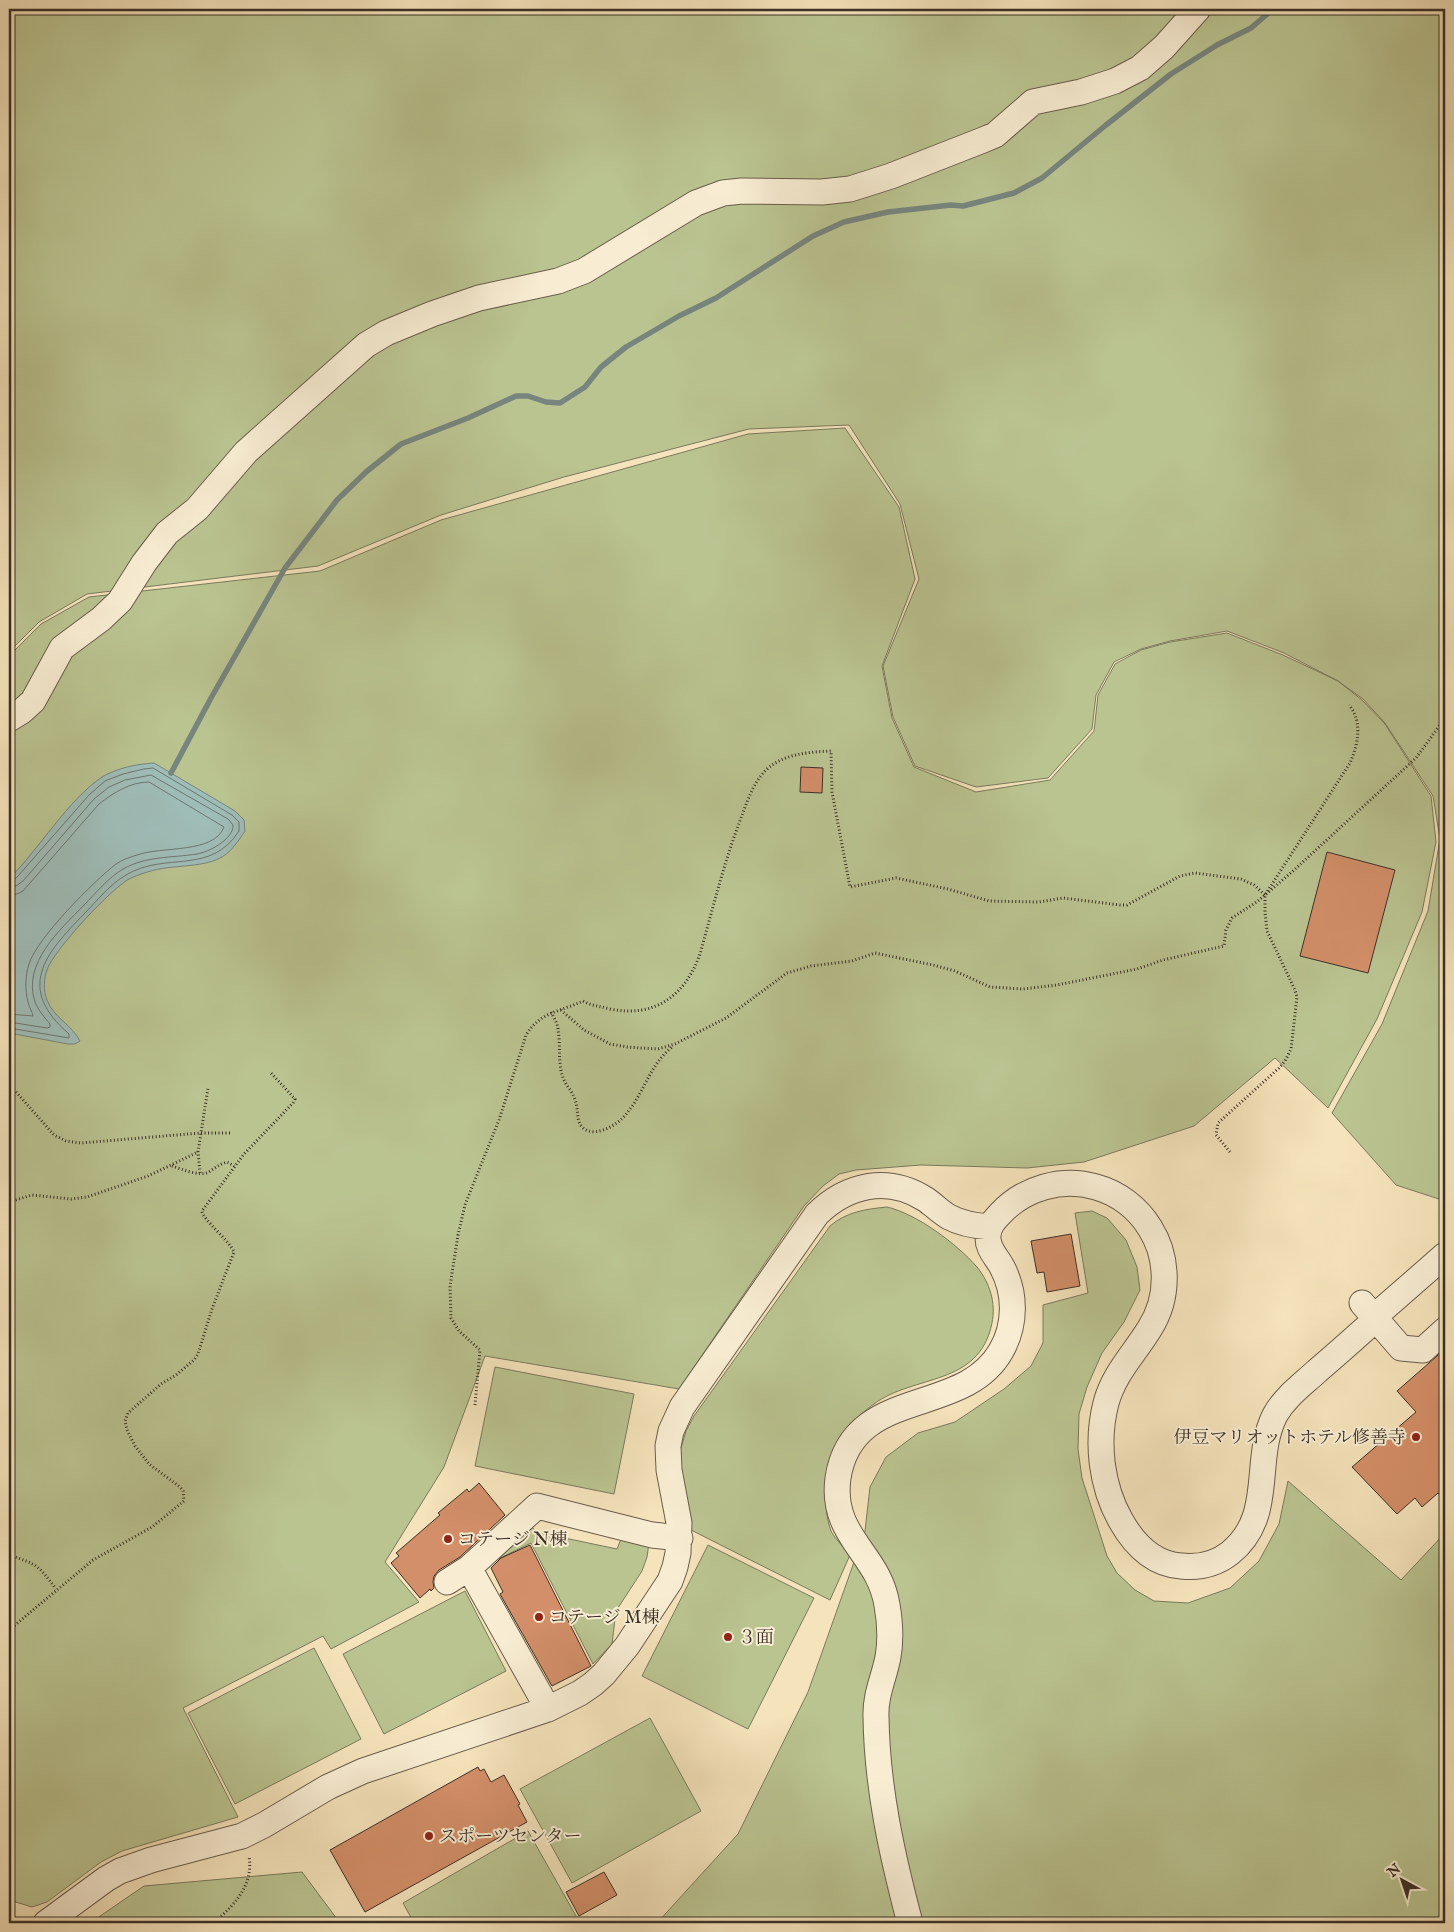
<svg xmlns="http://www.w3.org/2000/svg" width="1454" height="1932" font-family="'IM FELL English','Noto Serif JP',serif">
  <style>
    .green { fill: #bac491; stroke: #7a7a5c }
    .water { fill: #9fbdb8; stroke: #77857e }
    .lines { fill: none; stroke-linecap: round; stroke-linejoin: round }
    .shore { stroke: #6d7670; stroke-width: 1 }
    .stream { stroke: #77857e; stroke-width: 5.5 }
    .building { fill: #d38f69; stroke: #3b3027 }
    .minor-casing { stroke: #6a5d4c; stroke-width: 27 }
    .path { stroke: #3b3027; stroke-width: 3; stroke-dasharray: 1 2.5; stroke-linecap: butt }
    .minor { stroke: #f8edd3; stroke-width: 25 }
    .poi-dot { fill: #8f2418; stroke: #f8edd3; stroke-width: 2 }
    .labels { text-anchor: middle; stroke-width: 4; stroke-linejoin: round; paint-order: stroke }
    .poi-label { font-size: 18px; fill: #3b3027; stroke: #f8edd3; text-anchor: start }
  </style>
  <rect width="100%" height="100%" fill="#f5e3bb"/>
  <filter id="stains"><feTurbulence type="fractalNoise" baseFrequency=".004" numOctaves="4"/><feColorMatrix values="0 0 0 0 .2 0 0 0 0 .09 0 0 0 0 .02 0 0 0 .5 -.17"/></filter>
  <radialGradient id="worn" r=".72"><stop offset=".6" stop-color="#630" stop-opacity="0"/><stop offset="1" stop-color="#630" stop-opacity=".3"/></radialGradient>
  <path class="green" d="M9 9H1445V1201L1396 1185 1332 1113 1382 1024 1428 911 1440 839 1433 796 1385 723 1363 699 1338 681 1284 653 1227 631 1170 641 1141 649 1114 662 1096 695 1092 729 1048 778 976 787 915 766 893 717 883 666 919 579 900 504 849 425 749 429 564 477 441 515 318 566 87 594 39 622 9 652Z
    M845 428 899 507 915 579 882 666 892 718 914 767 976 792 1050 780 1094 731 1098 695 1115 664 1141 650 1170 642 1227 633 1283 655 1338 681 1362 700 1385 724 1431 796 1436 842 1422 912 1377 1019 1328 1108 1275 1058 1194 1126 1084 1162 1027 1168 921 1165 856 1170 839 1174 823 1186 804 1206 679 1389 485 1356 444 1467 385 1562 419 1602 331 1649 323 1636 183 1708 238 1817 122 1851 101 1862 47 1902 32 1907 9 1900V656L41 624 89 597 320 571 441 520 748 434Z
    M887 1207C917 1214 957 1244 977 1267 990 1283 996 1303 992 1323 979 1387 914 1374 874 1404 857 1416 837 1436 831 1456 829 1463 828 1471 827 1478 825 1495 825 1515 831 1531 835 1539 844 1547 850 1555L830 1600 689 1529 679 1455 686 1431 694 1416 830 1226C846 1212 866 1209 887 1207Z
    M1092 1211 1107 1218 1126 1240 1137 1267 1140 1290 1124 1322 1102 1353 1087 1387 1079 1414 1078 1449 1082 1478 1107 1556 1117 1573 1135 1590 1154 1601 1188 1603 1230 1588 1259 1561 1279 1524 1288 1481 1401 1580 1445 1533V1923H657L738 1834 808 1692 865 1531 870 1487 886 1457 918 1433 955 1422 1004 1389 1031 1366 1043 1343V1305L1088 1293 1075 1213Z
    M495 1367 634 1394 614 1494 475 1466Z
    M528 1522 536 1532 617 1549 621 1539 649 1543 647 1557 642 1571 616 1611 612 1644 593 1664 531 1543 488 1564Z
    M708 1545 814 1598 748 1729 642 1676Z
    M465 1591 506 1671 384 1734 343 1654Z
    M314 1648 361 1739 235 1804 188 1713Z
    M650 1718 701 1811 572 1883 520 1789Z
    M528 1831 580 1923H414L403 1903Z
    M302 1872 340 1923H90L144 1886Z"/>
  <path class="water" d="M154 763 235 811 244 820 245 831C239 840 232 851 222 857 208 865 191 865 175 867 159 868 145 872 131 878 113 886 53 951 47 970 44 978 43 991 47 1000 53 1017 72 1025 80 1041L75 1044H68L9 1033V879C39 849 68 800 102 777 117 768 137 764 154 763Z"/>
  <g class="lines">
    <path class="shore" d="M9 882 13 881 18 876 89 795 105 781 123 774 144 769 153 768 232 815 239 822V831C210 876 166 851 126 875 110 884 97 901 84 914 44 955 16 988 69 1034V1038L9 1028
      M9 888 16 886 23 881 94 799 109 787 125 780 151 775 228 819 233 825C234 839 209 852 197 854 171 858 146 856 123 869 108 878 96 893 84 905 60 930 22 963 35 1002 38 1010 45 1018 50 1024V1027L47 1028 9 1022
      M9 896 17 894 23 891 99 804C113 793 130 782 149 782L224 827C214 854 161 846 137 855 130 857 122 860 116 864 94 881 37 938 29 964 25 976 25 990 28 1002 29 1007 32 1011 33 1016L9 1014"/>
    <path class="stream" d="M171 773 211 698 285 568 337 500 366 472 401 444 468 418 516 396H528L546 402 560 403 585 387 601 367 626 347 679 316 716 298 813 236 844 222 888 212 951 205 963 206 1014 193 1042 178 1106 125 1171 74 1217 45 1251 28 1273 9"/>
  </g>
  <path class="building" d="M801 767 823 768 822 793 800 792Z
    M1327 852 1395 870 1368 973 1300 956Z
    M1071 1234 1080 1286 1047 1292 1044 1272 1037 1273 1031 1241Z
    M1445 1349V1501L1438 1493 1422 1507 1415 1498 1397 1514 1352 1467 1416 1412 1397 1391Z
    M479 1483 505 1515 460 1557 439 1570 434 1576 433 1582 434 1588 431 1591 430 1589 420 1598 391 1563 399 1556 396 1553 440 1515 438 1513 467 1489 469 1492Z
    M530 1545 591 1666 552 1686 500 1594 503 1592 491 1568 501 1558Z
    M478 1767 480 1771 484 1769 491 1782 504 1775 520 1804 518 1805 527 1822 365 1912 330 1850Z
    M604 1872 617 1895 579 1916 566 1892Z"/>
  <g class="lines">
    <defs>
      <path id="minor" d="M9 719 22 711 33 701 62 648 101 619 120 601 144 563 167 533 197 509 246 452 366 345 386 333 432 314 479 298 558 281 584 271 696 203 723 193 742 191 822 192 850 189 891 176 983 140 995 135 1033 102 1081 92 1115 81 1140 68 1164 47 1198 9
        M1362 1303 1401 1348 1423 1350 1445 1330
        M1374 1317 1445 1255
        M469 1568 548 1709
        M447 1582 469 1568 537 1506 652 1535 680 1538
        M46 1923 106 1879 120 1871 151 1860 242 1836 264 1825 328 1787 363 1771 548 1709 580 1693 593 1684 604 1674 627 1646 670 1581 675 1567 678 1553 679 1523 669 1470 668 1446 671 1431 682 1407 817 1214C847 1185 887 1175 925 1199 933 1204 940 1212 949 1217 962 1224 976 1226 990 1227
        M910 1923C892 1855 877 1788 876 1717 875 1695 884 1678 888 1657 891 1640 890 1622 887 1605 879 1553 830 1537 838 1478 852 1385 963 1418 1001 1351 1016 1325 1016 1293 1002 1267 997 1257 987 1249 988 1236 988 1228 994 1220 1000 1214 1024 1188 1062 1177 1096 1187 1118 1193 1138 1208 1150 1228 1169 1258 1169 1298 1150 1328 1135 1353 1114 1373 1106 1403 1096 1442 1101 1486 1121 1521 1134 1544 1153 1564 1181 1566 1199 1568 1216 1564 1230 1553 1276 1516 1252 1460 1275 1415 1285 1397 1302 1385 1317 1371 1337 1354 1356 1337 1376 1319"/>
    </defs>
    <use href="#minor" class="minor-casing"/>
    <path class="path" d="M561 1010 584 1030 610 1044 627 1047 658 1049 675 1044 726 1018 787 973 811 966 852 961 875 953 933 965 955 971 990 987 1023 989 1057 985 1137 969 1163 960 1224 946 1226 930 1232 918 1258 901 1293 871 1416 758 1445 718
      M551 1012C554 1018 558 1024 558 1030 561 1046 557 1064 564 1080 567 1087 573 1092 575 1100 578 1107 577 1116 579 1122 588 1143 619 1125 627 1113 645 1091 649 1066 672 1047
      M9 1084 54 1135 66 1141 81 1143 200 1133H231
      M1230 1152 1216 1135 1218 1123 1279 1068 1285 1061 1291 1049 1297 997 1295 990 1267 931 1265 912V895L1350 763C1358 745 1363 722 1349 705
      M172 1166C182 1169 199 1177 209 1172 215 1168 220 1164 227 1162L234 1166
      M200 1173 198 1152 208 1088
      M9 1202 32 1195 71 1199 87 1197 148 1176 198 1152
      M475 1405 480 1350 459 1331 451 1318 450 1286 458 1235 465 1205 499 1120 526 1035C541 1011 560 1012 583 1001 592 1006 600 1006 610 1009 655 1018 685 996 700 954 713 908 724 862 741 818 747 802 753 783 766 770 783 754 808 752 831 751L832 792 850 887 896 878 948 889 989 901 1039 902 1063 898 1120 905H1127L1180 876 1195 873 1241 879 1254 885 1265 895
      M9 1555C37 1564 39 1566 56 1589
      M9 1630 93 1560 152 1527 184 1501 183 1491 180 1487 149 1464 135 1446 127 1430 125 1421 128 1413 161 1384 176 1375 194 1360 198 1354 212 1309 234 1252C229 1240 202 1219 202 1211L244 1154 293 1103 295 1099 271 1073
      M213 1923C234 1906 254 1885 249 1856"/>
    <use href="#minor" class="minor"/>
  </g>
  <g class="poi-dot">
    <circle cx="1416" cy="1437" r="5"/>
    <circle cx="448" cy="1539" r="5"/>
    <circle cx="539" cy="1617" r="5"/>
    <circle cx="728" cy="1637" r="5"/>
    <circle cx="429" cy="1836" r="5"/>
  </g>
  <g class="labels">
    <g class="poi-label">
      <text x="1406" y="1443" text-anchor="end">伊豆マリオットホテル修善寺</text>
      <text x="458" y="1545">コテージ N棟</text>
      <text x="549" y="1623">コテージ M棟</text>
      <text x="738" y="1643">３面</text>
      <text x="439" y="1842">スポーツセンター</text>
    </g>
  </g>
  <rect width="1454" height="1932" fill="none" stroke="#f5e3bb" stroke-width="30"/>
  <rect x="10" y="10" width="1434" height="1912" fill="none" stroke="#3b3027" stroke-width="2.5"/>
  <rect x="15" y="15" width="1424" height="1902" fill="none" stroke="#3b3027"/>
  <g transform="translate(1402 1880) rotate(320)" stroke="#f8edd3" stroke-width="4" paint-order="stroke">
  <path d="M0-4L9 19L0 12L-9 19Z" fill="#3b3027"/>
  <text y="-8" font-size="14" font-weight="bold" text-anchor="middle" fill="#3b3027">N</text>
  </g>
  <rect width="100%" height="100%" filter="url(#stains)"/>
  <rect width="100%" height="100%" fill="url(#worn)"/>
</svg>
